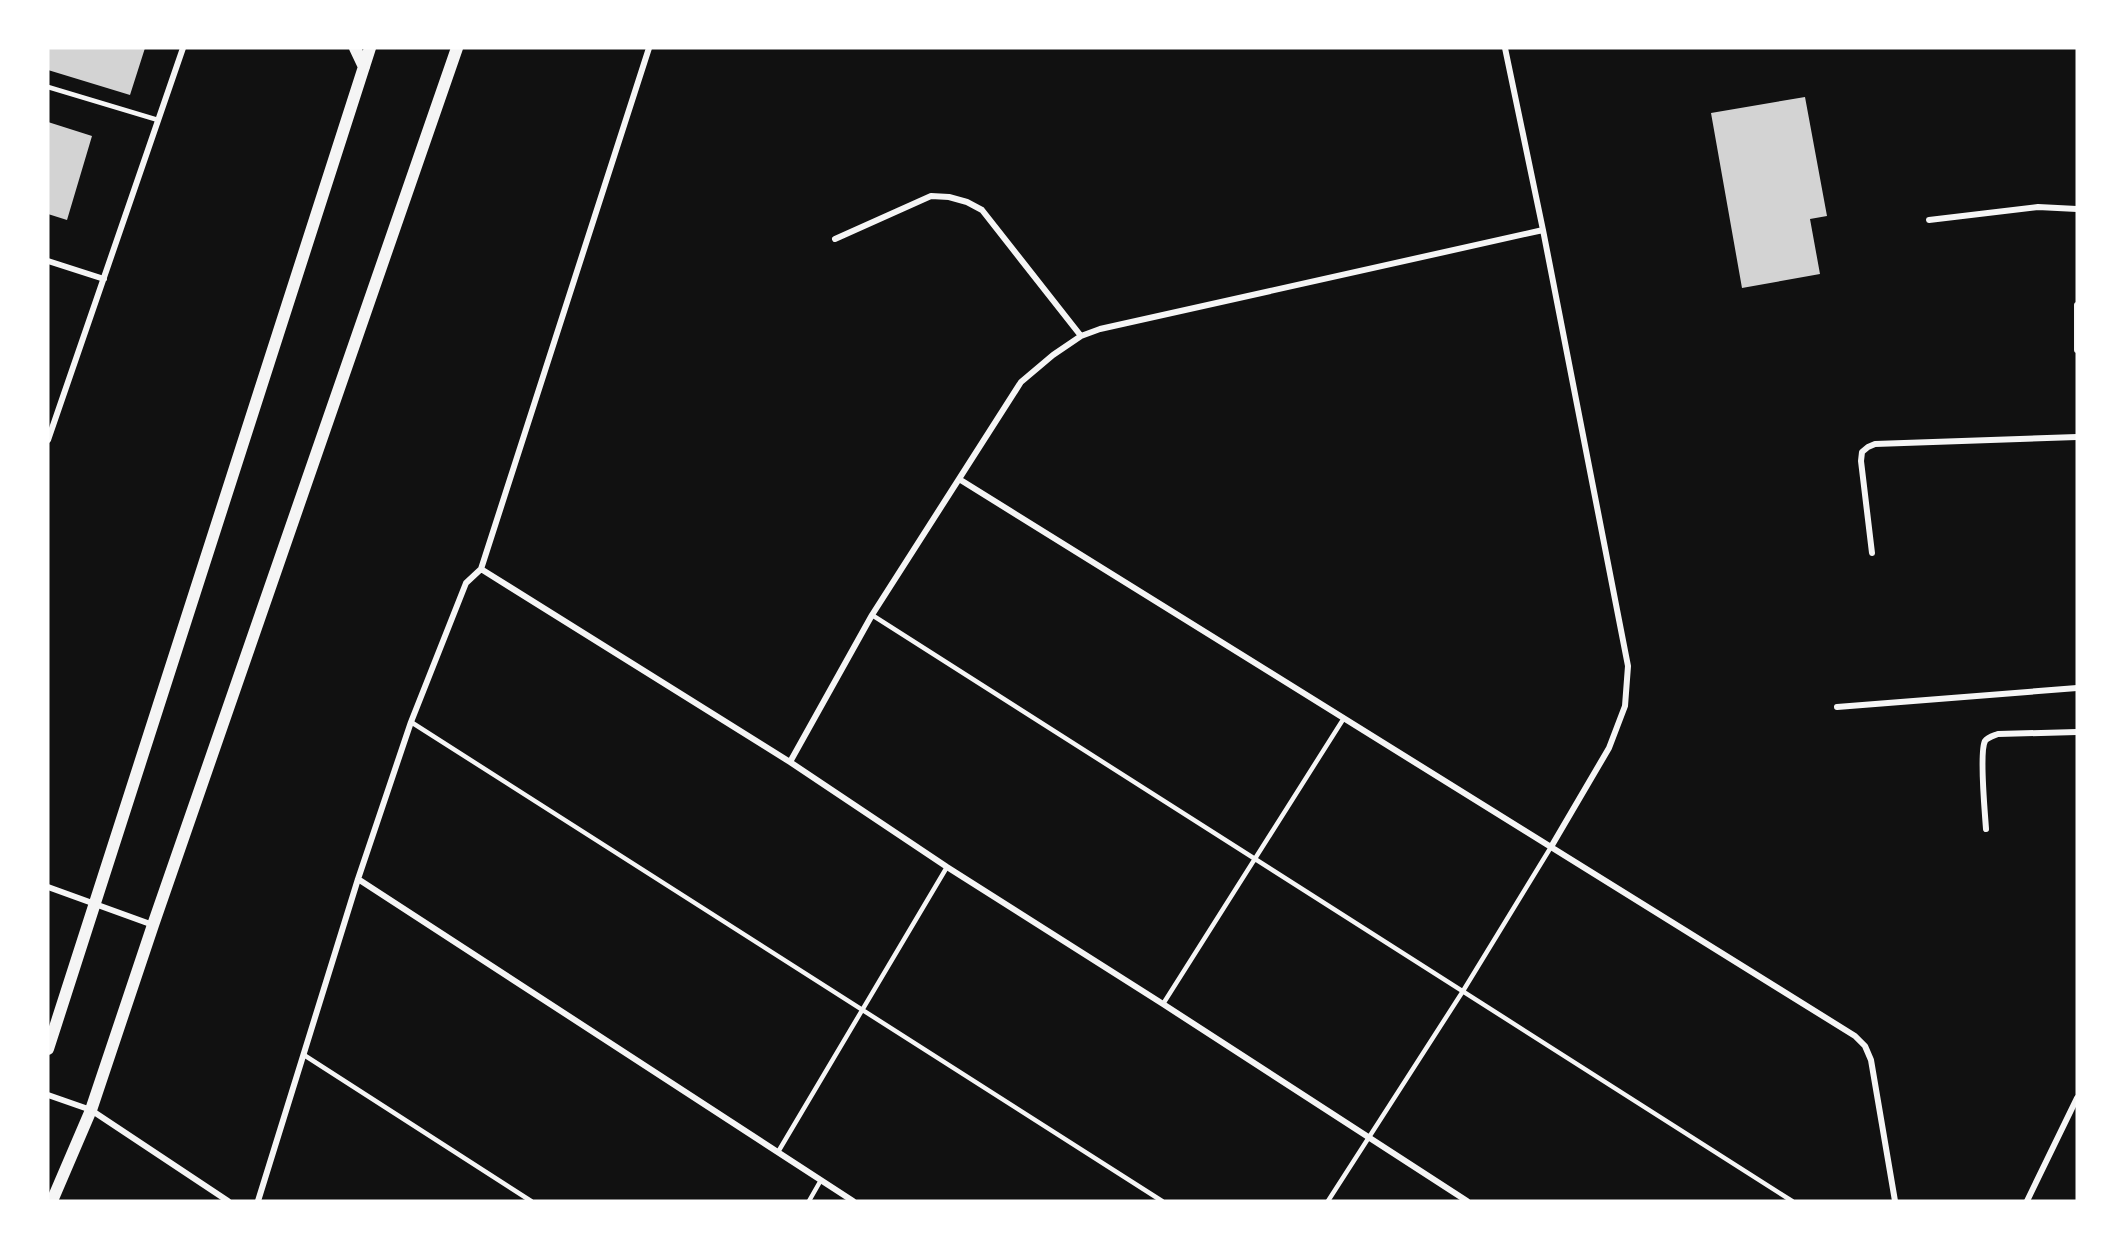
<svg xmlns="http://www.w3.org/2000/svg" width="2125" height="1249" font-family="'Roboto Condensed',sans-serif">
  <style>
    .building { fill: #d3d3d3 }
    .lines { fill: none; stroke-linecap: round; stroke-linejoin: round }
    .service { stroke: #f5f5f5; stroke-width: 4.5 }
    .minor { stroke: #f5f5f5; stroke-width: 6 }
    .secondary { stroke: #f5f5f5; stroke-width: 12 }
  </style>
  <rect width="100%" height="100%" fill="#111"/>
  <path class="building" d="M48 48H145L130 95 48 70Z
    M1805 97 1827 216 1810 219 1820 274 1742 288 1711 113Z
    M48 122 92 136 67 220 48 214Z"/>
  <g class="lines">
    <path class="service" d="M48 87 158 120
      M872 615 1792 1201
      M411 722 1162 1201
      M1163 1004 1344 718
      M304 1055 531 1201
      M778 1152 947 867
      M809 1201 821 1180
      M1328 1201 1463 991 1551 847"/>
    <path class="minor" d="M1505 48 1543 230 1628 666 1625 706 1609 748 1551 847
      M1929 220 2038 207 2077 209
      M835 239 931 196 949 197 967 202 982 210 1081 336
      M48 261 104 279
      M2077 305V350
      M48 440 183 48
      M959 479 1855 1036 1865 1046 1871 1060 1895 1201
      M1872 553 1861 461 1862 452 1868 447 1875 444 2077 437
      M481 569 790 762 947 867 1163 1004 1467 1201
      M1837 707 2077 688
      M790 762 872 615 1021 382 1053 355 1081 336 1100 329 1543 230
      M1986 829C1985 813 1979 752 1985 741 1988 737 1993 736 1998 734L2077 732
      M358 879 853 1201
      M48 887 153 925
      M48 1095 91 1110 228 1201
      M258 1201 358 879 411 722 466 583 481 569 649 48
      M2027 1201 2077 1098"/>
    <path class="secondary" d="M355 48 364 67
      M48 1049 370 48
      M52 1201 91 1110 153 925 457 48"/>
  </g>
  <rect width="2125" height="1249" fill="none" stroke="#ffffff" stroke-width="99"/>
</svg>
